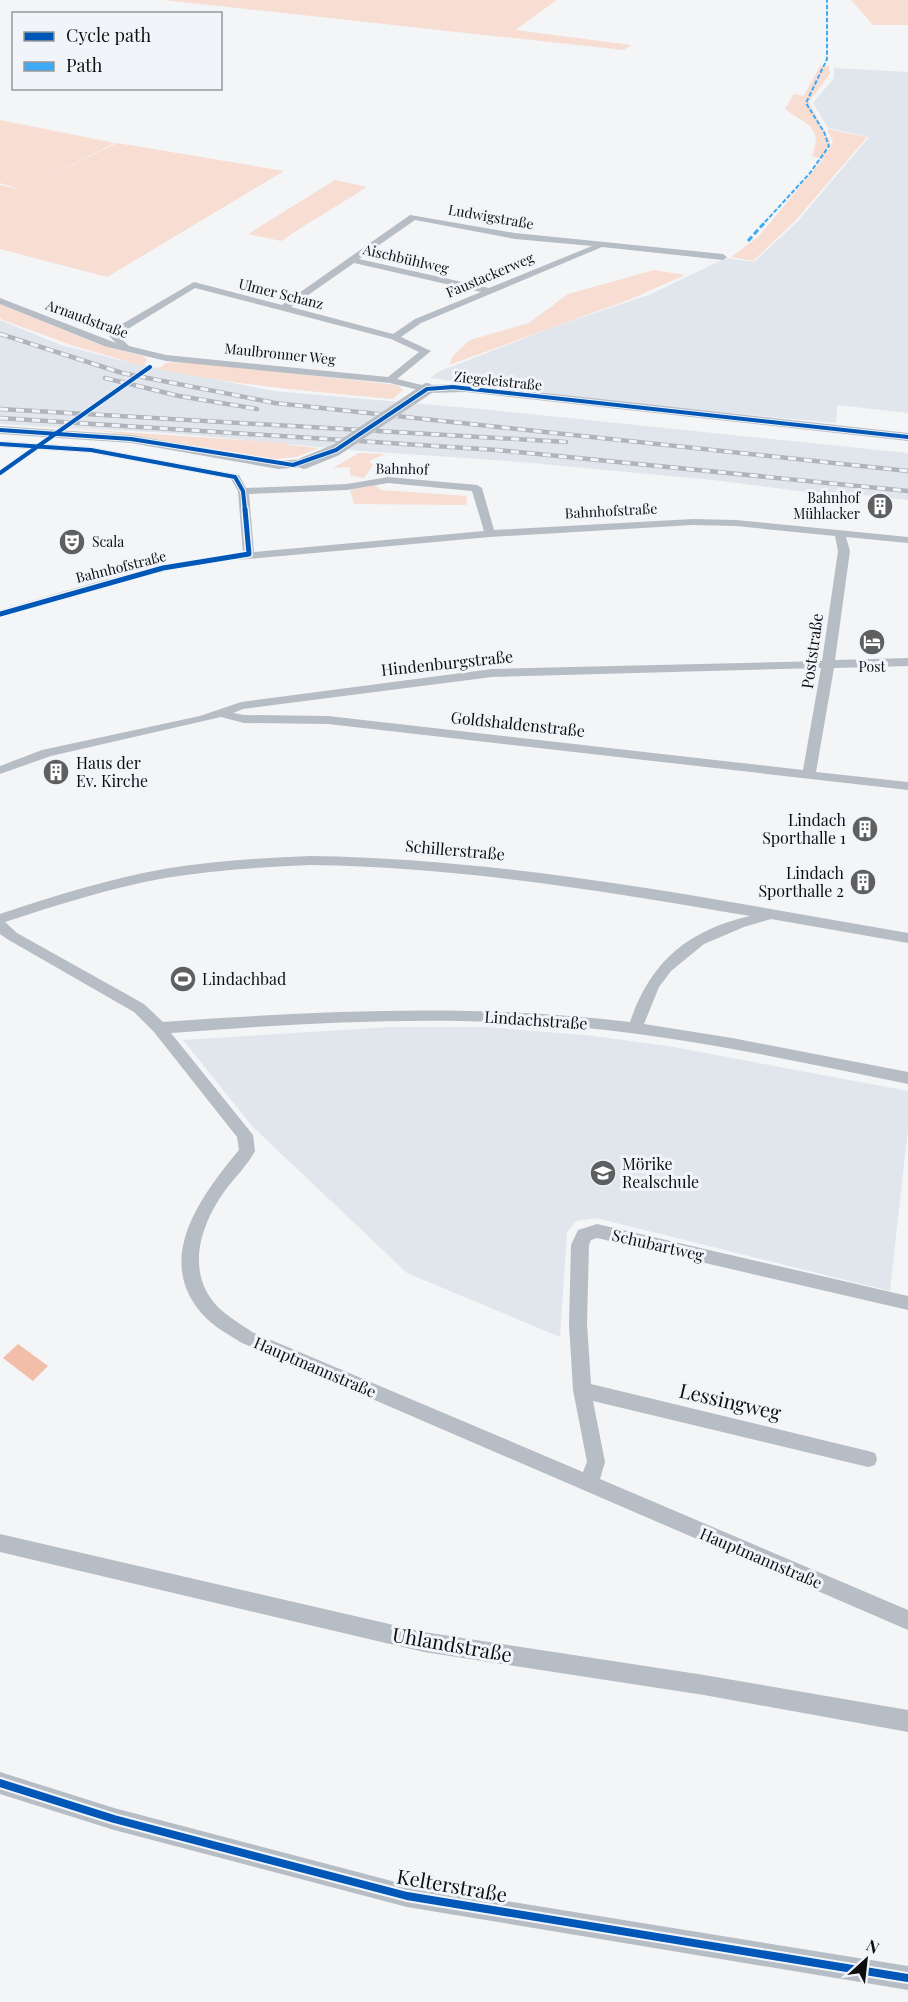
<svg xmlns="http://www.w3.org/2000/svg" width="908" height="2002" font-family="'Playfair Display',serif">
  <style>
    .built { fill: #e0e6ec }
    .green { fill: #f8ddd3 }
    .water { fill: #f2bda9 }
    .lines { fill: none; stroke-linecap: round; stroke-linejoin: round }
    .minor { fill: #b6bdc5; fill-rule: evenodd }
    .tertiary { fill: #b6bdc5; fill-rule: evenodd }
    .rail-casing { stroke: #b1b4ba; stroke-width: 4.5 }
    .rail { stroke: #f1f5f9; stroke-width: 3; stroke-dasharray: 8; stroke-linecap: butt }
    .tertiary-bridge { stroke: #b6bdc5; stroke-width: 12 }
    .quiet-far1 { stroke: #3fa9f5; stroke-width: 2; stroke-dasharray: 4.5 2; stroke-linecap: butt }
    .quiet { stroke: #3fa9f5; stroke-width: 3; stroke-dasharray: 6 3; stroke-linecap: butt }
    .cycleway-far2-casing { stroke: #f1f5f9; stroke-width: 6 }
    .cycleway-far1-casing { stroke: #f1f5f9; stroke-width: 8 }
    .cycleway-casing { stroke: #f1f5f9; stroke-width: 12 }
    .cycleway-far2 { stroke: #0057b8; stroke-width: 4 }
    .cycleway-far1 { stroke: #0057b8; stroke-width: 5 }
    .cycleway { stroke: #0057b8; stroke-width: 8 }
    .labels { text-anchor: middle; stroke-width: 6; stroke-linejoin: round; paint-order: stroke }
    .far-street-label { font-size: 14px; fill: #0d0e10; stroke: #f1f5f9 }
    .far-poi-label { font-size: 14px; fill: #0d0e10; stroke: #f1f5f9; text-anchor: end }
    .street-label { font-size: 16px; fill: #0d0e10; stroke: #f1f5f9 }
    .poi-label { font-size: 16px; fill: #0d0e10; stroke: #f1f5f9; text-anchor: start }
    .near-street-label { font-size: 20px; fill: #0d0e10; stroke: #f1f5f9 }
  </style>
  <rect width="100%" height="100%" fill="#f3f5f7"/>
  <path class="built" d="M834 68 908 72V413L837 405 836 423 644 405 430 378 440 371 554 327 651 294 726 258 754 262 798 221 869 137 828 128 813 103 834 78Z
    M0 320 61 345 124 361 273 391 481 409 908 453V500L854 494 853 498 713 480 509 461 362 451 170 433 0 424Z
    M392 1027H484L585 1035 668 1046 908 1091V1129L890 1291 596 1218 576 1221 567 1232 560 1337 407 1273 252 1126 183 1040Z"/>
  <path class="green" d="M163 0H557L515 30 631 45 624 50Z
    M851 0H908V25H873Z
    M820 66H829L830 74 809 102 830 141 826 153 833 142 827 129 867 137 796 220 753 261 731 257 758 237 823 159 812 156C823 126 808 126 785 109L794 94 804 96Z
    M0 120 115 143 26 188 117 143 284 171 107 277 0 249V185L22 190 0 183Z
    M335 180 367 187 314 220 300 217 313 220 281 241 248 234Z
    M654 270 685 275 631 299 449 365 453 356 470 340 529 323 568 294Z
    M0 304 98 344 145 357 147 360 143 366 74 346 3 320 0 318Z
    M187 362 398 385 403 390 393 399C314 392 236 385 158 369L166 363Z
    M20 425 287 443V445L319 448 296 457 276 459 109 432Z
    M359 453 385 454 369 461 373 465 364 478 350 475V467L333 468Z
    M375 485 381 490 467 496 466 505 354 504 350 490Z"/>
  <path class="water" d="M18 1344 48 1366 33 1381 3 1358Z"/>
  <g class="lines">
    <path class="minor" d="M410 215 515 233 723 254 727 257 723 260 602 247 421 323 401 337 431 351 397 379 430 387 432 389 427 392 390 383 166 361 104 346 0 304V298L116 343 109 336 110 331 194 282 282 305ZM415 220 515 239 592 246 489 288 359 259ZM354 263 481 292 415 319 393 334 291 307ZM195 288 391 339 419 352 388 377 166 355 129 346 118 335Z
      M0 441 91 447 235 474 239 475 246 488 347 484 388 477 477 485 482 488 494 530 693 519 736 520 908 537V543L846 537 850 551 835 660 908 658V666L834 668 816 772 908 782V790L328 724 244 723 221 717 51 756 0 774V766L42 750 200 716 241 702 492 669 822 661 838 551 835 536 736 526 693 525 490 537 204 563 123 581 0 617V610C80 587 160 561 243 553L238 491 231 479 91 453 0 447ZM388 483 472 491 484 531 254 552 249 494 347 490ZM821 668 803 770 328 716 244 715 233 713 243 709 492 677Z
      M311 856C513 859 710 899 908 933V943L771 919 744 927 704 944 671 971 659 987 644 1024 732 1038 908 1072V1084C791 1060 673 1034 553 1025 426 1016 298 1023 171 1033L253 1135 255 1151C247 1166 234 1178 224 1192 200 1226 185 1273 218 1307 228 1317 241 1324 252 1332L583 1472 587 1462 573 1390 569 1324 571 1245 578 1230 597 1224 908 1296V1310L597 1238 591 1240 589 1245 587 1324 591 1384 868 1451 875 1453 877 1459 875 1465 868 1467 593 1401 605 1462 600 1479 908 1610V1630L240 1342C228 1334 216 1328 206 1318 151 1262 200 1197 239 1150L237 1137 154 1032 134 1012 7 939 0 934V914C54 896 108 879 164 869 213 861 262 858 311 856ZM311 865C460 867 604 891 750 916 688 930 650 962 630 1022 474 1003 318 1011 163 1022L144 1004 17 933 5 922C57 905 110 888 165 878 213 870 262 867 311 865Z
      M0 1534 424 1632 704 1675 908 1710V1732L704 1695 424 1652 0 1552Z
      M0 1772 114 1808 407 1885 908 1966V1990L407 1907 114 1830 0 1794Z"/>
    <path class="tertiary" d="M466 384 908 433V441L466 392 427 393 421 389 427 385Z
      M0 426 131 435 278 461 304 459 311 463 304 467 278 469 131 443 0 434Z"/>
    <defs>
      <path id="rail" d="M0 334 122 373 275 403 908 471
        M105 378 179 396 257 409
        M0 409 566 442
        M0 418 497 450 908 491"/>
    </defs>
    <use href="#rail" class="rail-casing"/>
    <use href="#rail" class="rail"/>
    <path class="tertiary-bridge" d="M304 463 336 450 427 389"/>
    <path class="quiet-far1" d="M765 222 810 173 829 146 824 132 806 103 827 59V0"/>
    <path class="quiet" d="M748 241 766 221"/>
    <defs>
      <path id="cycleway-far2" d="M0 430 131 439 293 465 336 450 427 389 453 387 908 437
        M0 444 91 450 235 477 243 491 245 510
        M0 473 150 367"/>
      <path id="cycleway-far1" d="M0 614 163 568 249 554 245 509"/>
      <path id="cycleway" d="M0 1783 114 1819 407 1896 908 1978"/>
    </defs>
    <use href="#cycleway-far2" class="cycleway-far2-casing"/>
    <use href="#cycleway-far1" class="cycleway-far1-casing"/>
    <use href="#cycleway" class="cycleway-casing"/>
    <use href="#cycleway-far2" class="cycleway-far2"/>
    <use href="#cycleway-far1" class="cycleway-far1"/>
    <use href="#cycleway" class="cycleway"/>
  </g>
  <defs>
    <symbol id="building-disc" viewBox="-11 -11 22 22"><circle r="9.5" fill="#5e5f61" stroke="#f1f5f9"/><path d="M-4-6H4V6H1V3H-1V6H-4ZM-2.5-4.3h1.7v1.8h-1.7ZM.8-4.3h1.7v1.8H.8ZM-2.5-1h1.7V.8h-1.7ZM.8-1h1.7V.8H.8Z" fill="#fff"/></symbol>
    <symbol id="theatre-disc" viewBox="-11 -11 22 22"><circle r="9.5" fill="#5e5f61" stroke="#f1f5f9"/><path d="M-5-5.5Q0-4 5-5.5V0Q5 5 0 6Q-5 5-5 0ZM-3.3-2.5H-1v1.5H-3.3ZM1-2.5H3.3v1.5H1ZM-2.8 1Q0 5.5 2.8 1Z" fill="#fff"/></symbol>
    <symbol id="hotel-disc" viewBox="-11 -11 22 22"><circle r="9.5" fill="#5e5f61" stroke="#f1f5f9"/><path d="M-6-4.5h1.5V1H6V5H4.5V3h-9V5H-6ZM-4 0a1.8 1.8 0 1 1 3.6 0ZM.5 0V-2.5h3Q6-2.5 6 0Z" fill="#fff"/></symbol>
    <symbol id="stadium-disc" viewBox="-11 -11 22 22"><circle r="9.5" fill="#5e5f61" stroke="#f1f5f9"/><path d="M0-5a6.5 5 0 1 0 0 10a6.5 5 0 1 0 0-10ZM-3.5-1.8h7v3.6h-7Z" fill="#fff"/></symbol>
    <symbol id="school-disc" viewBox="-11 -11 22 22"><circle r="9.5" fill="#5e5f61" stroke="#f1f5f9"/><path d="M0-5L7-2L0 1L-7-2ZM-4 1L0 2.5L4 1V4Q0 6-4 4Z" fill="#fff"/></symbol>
  </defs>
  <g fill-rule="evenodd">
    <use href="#building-disc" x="865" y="491" width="30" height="30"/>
    <use href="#theatre-disc" x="57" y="527" width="30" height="30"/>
    <use href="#hotel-disc" x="857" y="627" width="30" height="30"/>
    <use href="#building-disc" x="41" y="757" width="30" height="30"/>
    <use href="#building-disc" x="850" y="814" width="30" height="30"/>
    <use href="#building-disc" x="848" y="867" width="30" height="30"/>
    <use href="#stadium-disc" x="168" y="964" width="30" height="30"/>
    <use href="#school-disc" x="588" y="1158" width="30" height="30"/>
  </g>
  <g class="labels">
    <g class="far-street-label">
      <text transform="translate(491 217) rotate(10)" y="5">Ludwigstraße</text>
      <text transform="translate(406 259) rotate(13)" y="5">Aischbühlweg</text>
      <text transform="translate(490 275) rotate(-23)" y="5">Faustackerweg</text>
      <text transform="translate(281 294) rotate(14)" y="5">Ulmer Schanz</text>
      <text transform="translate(87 319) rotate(20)" y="5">Arnaudstraße</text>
      <text transform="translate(280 354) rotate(6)" y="5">Maulbronner Weg</text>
      <text transform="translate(498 381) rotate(6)" y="5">Ziegeleistraße</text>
      <text transform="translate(402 469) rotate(1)" y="5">Bahnhof</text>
      <text transform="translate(611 511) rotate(-3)" y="5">Bahnhofstraße</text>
      <text transform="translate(121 567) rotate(-14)" y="5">Bahnhofstraße</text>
    </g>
    <g class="far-poi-label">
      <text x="860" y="503">Bahnhof<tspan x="860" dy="16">Mühlacker</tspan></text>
      <text x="92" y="547" text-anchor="start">Scala</text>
      <text x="872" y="672" text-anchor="middle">Post</text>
    </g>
    <g class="street-label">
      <text transform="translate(812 651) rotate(-82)" y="6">Poststraße</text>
      <text transform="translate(447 663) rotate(-6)" y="6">Hindenburgstraße</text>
      <text transform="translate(518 724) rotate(6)" y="6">Goldshaldenstraße</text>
      <text transform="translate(455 850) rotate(5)" y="6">Schillerstraße</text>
      <text transform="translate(536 1020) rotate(4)" y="6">Lindachstraße</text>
      <text transform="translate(658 1245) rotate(13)" y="6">Schubartweg</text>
      <text transform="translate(315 1367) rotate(23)" y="6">Hauptmannstraße</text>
      <text transform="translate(761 1558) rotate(23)" y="6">Hauptmannstraße</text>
    </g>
    <g class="poi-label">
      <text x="76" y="769">Haus der<tspan x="76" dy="18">Ev. Kirche</tspan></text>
      <text x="846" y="826" text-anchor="end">Lindach<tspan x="846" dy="18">Sporthalle 1</tspan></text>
      <text x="844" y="879" text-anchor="end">Lindach<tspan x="844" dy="18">Sporthalle 2</tspan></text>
      <text x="202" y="985">Lindachbad</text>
      <text x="622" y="1170">Mörike<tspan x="622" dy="18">Realschule</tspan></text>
    </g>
    <g class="near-street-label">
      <text transform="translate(730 1402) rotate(13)" y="7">Lessingweg</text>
      <text transform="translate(452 1645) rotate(10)" y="7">Uhlandstraße</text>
      <text transform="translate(452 1886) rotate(10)" y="7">Kelterstraße</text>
    </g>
  </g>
  <rect x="12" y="12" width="210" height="78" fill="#f1f5f9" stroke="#96999c" stroke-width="1.5"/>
  <rect x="24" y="32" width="30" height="9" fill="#0057b8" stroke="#96999c" stroke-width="1.5"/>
  <text x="66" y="42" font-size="18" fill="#0d0e10">Cycle path</text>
  <rect x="24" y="62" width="30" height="9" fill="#3fa9f5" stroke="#96999c" stroke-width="1.5"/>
  <text x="66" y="72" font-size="18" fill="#0d0e10">Path</text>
  <g transform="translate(866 1960) rotate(27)" stroke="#f1f5f9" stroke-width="4.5" paint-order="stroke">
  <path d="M0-4.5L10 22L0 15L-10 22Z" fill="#0d0e10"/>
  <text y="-9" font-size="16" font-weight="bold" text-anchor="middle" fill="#0d0e10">N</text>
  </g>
</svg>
